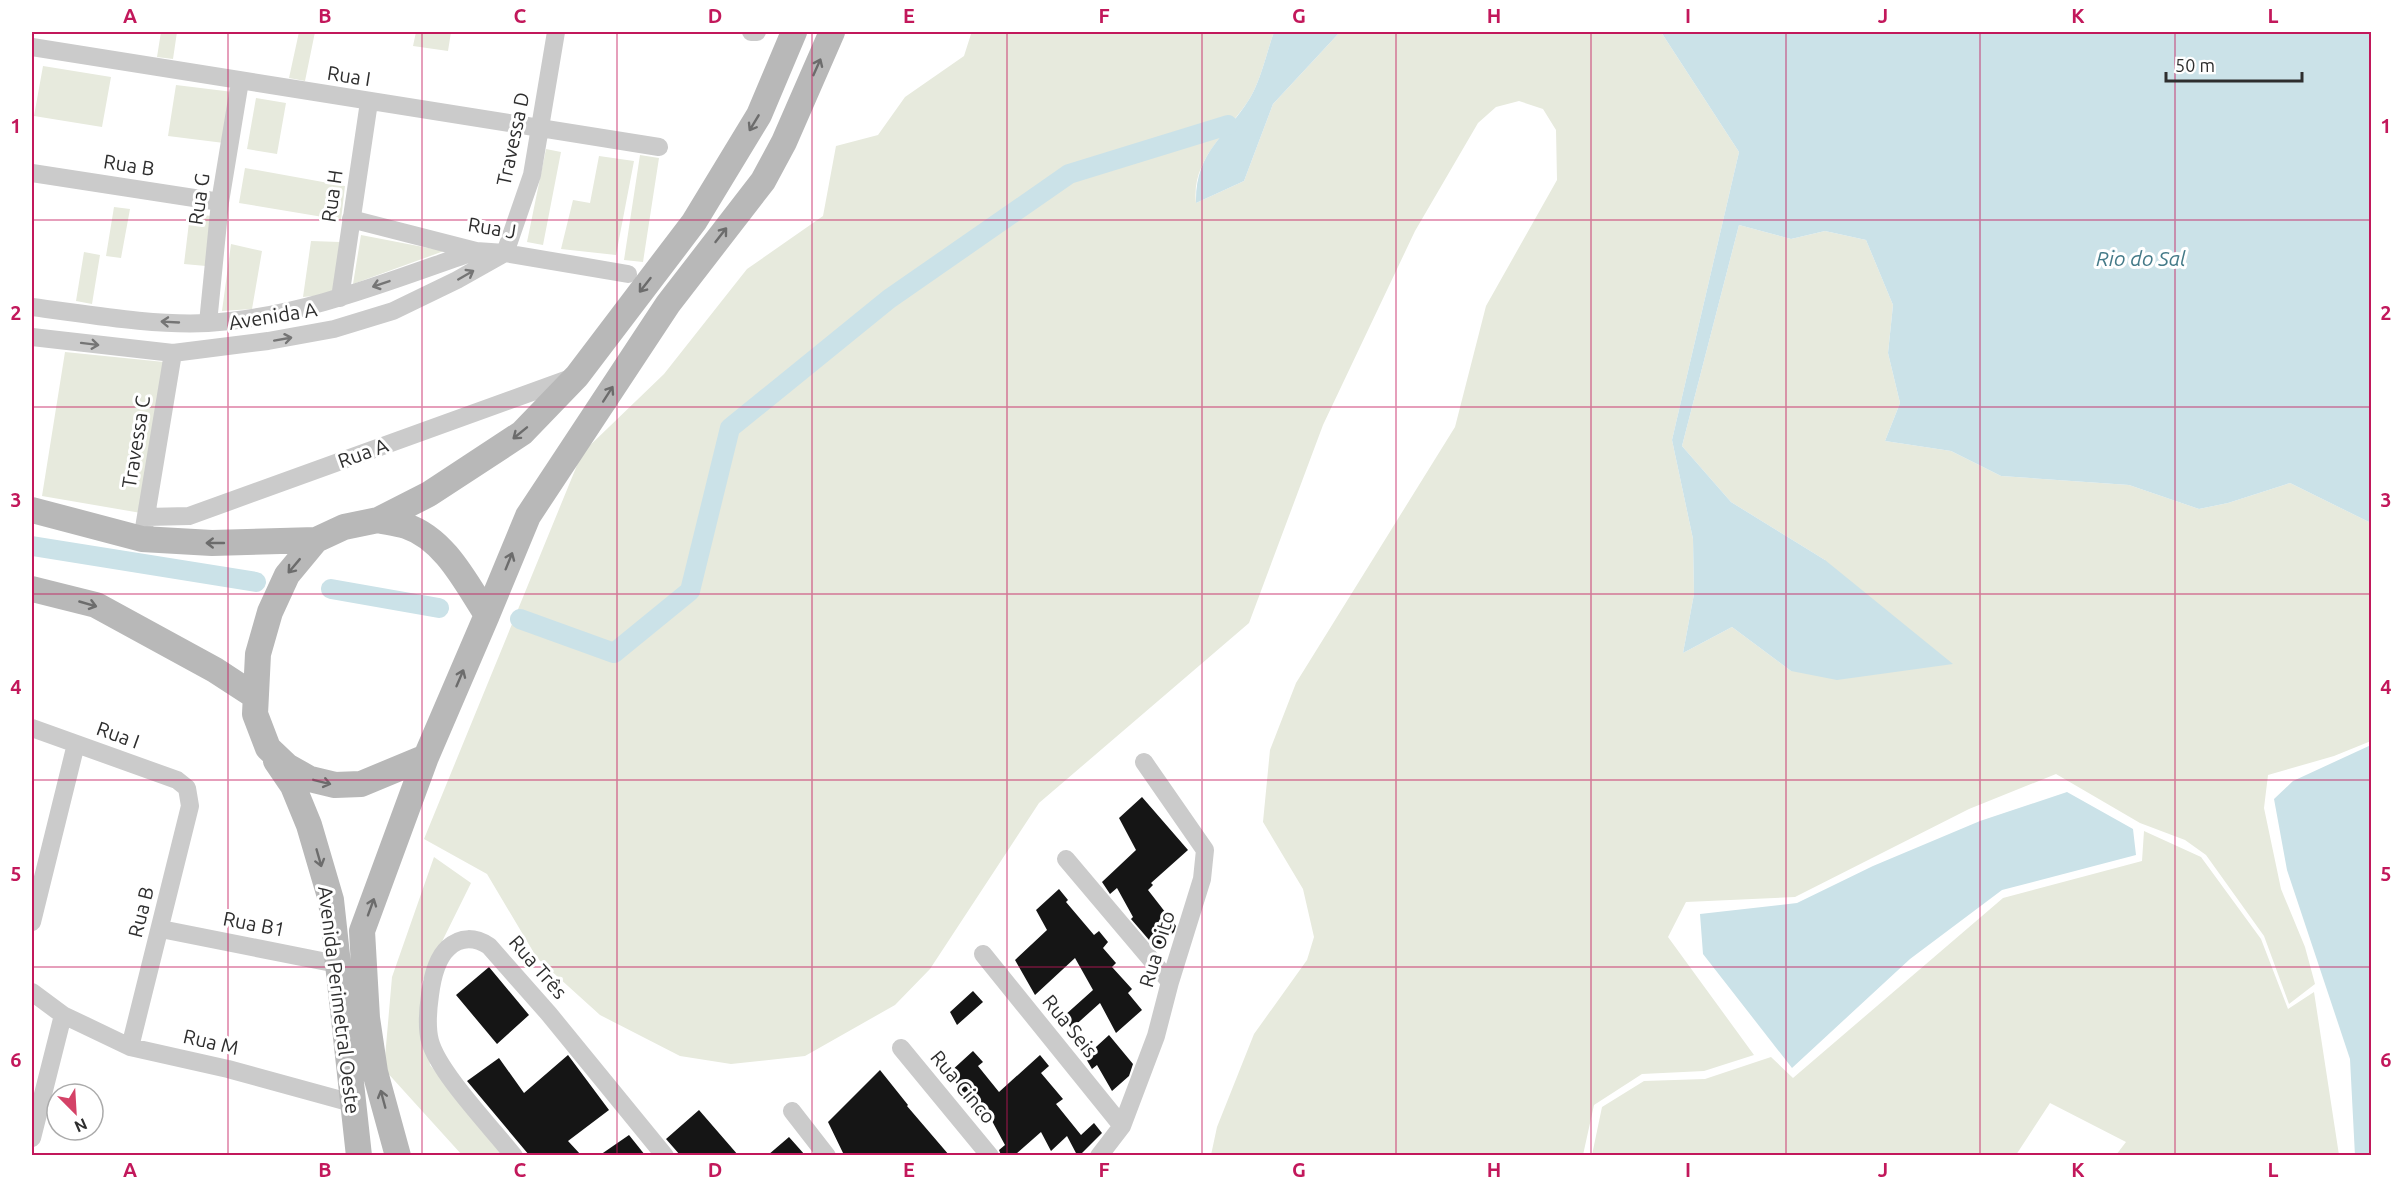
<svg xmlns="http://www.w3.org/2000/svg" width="2403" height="1187" font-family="Ubuntu,sans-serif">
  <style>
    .green { fill: #e7eadd }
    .water { fill: #cbe2e8 }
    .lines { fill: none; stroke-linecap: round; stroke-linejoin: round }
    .canal { stroke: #cbe2e8; stroke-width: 20 }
    .building { fill: #151515 }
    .street { stroke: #cbcbcb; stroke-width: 18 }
    .secondary { stroke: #b8b8b8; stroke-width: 26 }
    .oneway { stroke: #6c6c6c }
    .oneway2 { stroke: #757575 }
    .grid { fill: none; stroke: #c2185b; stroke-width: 1.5; stroke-opacity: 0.55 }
    .labels { text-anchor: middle; stroke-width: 6; stroke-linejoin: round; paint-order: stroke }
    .street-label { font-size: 20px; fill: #2e2e2e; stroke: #fff }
    .water-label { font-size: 21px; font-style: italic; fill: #447a88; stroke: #fff }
    .neatline { fill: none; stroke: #c2185b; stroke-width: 2 }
    .grid-label { font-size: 20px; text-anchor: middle; font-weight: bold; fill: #c2185b }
  </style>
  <rect width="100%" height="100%" fill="#fff"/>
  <path class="green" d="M161 32H177L173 59 157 57Z
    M299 32H315L305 81 289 78Z
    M416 32H451L448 51 413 46Z
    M970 32H1274C1267 51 1261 80 1250 98 1229 132 1191 158 1196 203L1244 181 1273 104 1340 32H1661L1739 152 1672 440 1693 539 1694 594 1683 653 1732 627 1791 671 1825 560 1731 502 1682 446 1739 225 1791 239 1825 231 1866 240 1893 305 1888 353 1900 403 1885 441 1951 451 2001 476 2129 485 2199 509 2228 503 2290 483 2371 523V741L2334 756 2268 775 2264 808 2281 889 2305 947 2315 984 2289 1004 2264 936 2206 855 2185 840 2140 823 2056 774 1969 809 1795 897 1686 902 1668 937 1754 1055 1704 1071 1642 1074 1594 1105 1583 1155H1211L1217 1127 1254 1034 1307 960 1314 937 1303 889 1263 822 1270 750 1296 683 1455 427 1486 306 1557 180 1556 130 1543 109 1519 101 1496 107 1478 123 1415 231 1323 425 1249 623 1039 803 930 969 895 1005 805 1056 731 1064 680 1056 600 1015 537 958 487 874 424 839 582 453 664 374 747 269 823 216 836 146 878 135 905 97 964 56 971 34Z
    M43 66 111 77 102 127 34 116Z
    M176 85 233 92 224 143 168 136Z
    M256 98 286 103 277 154 247 149Z
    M546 149 561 152 543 245 527 242Z
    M640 155 659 158 643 262 624 260Z
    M599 156 634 161 616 255 561 249 573 200 590 203Z
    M245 168 345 186 341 220 239 203Z
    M114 207 130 209 121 258 106 256Z
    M190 214 212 216 206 266 184 264Z
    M361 235 444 251 353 284Z
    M311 241 340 242 333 294 303 297Z
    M231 244 262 251 252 309 222 311Z
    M84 252 100 255 92 304 76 301Z
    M65 352 164 362 141 513 42 496Z
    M2144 831 2201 857 2261 939 2288 1009 2314 992 2339 1155H2116L2126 1142 2050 1103 2016 1155H1592L1602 1107 1644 1081 1705 1079 1771 1057 1793 1078 2003 898 2142 861Z
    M434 857 471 883 421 984 430 1065 504 1155H462L384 1069 392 977Z"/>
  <path class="water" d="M1274 32H1340L1273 104 1244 181 1196 203C1195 151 1226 137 1250 98 1261 80 1267 51 1274 32Z
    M1661 32H2371V523L2290 483 2228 503 2199 509 2129 485 2001 476 1951 451 1885 441 1900 403 1888 353 1893 305 1866 240 1825 231 1791 239 1739 225 1682 446 1731 502 1825 560 1953 664 1837 680 1791 671 1732 627 1683 653 1694 594 1693 539 1672 440 1739 152Z
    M2371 745 2372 1155 2355 1156 2350 1059 2287 870 2274 799 2293 781Z
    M2067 792 2133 829 2136 855 2002 890 1910 959 1792 1068 1703 954 1700 914 1797 903 1873 866 1980 821Z"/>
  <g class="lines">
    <path class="canal" d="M32 546 256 582
      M331 589 439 608
      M520 619 614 653 690 591 730 428 889 299 1069 174 1228 125"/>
  </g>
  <path class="building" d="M1142 797 1188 850 1151 883 1153 885 1148 890 1176 926 1174 932 1156 948 1131 919 1133 917 1117 888 1110 894 1102 882 1136 850 1119 818Z
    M1059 889 1068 900 1066 902 1094 935 1099 931 1108 942 1103 948 1116 963 1112 967 1132 989 1128 993 1142 1010 1116 1033 1100 1003 1071 1029 1064 1016 1093 990 1075 958 1035 995 1015 960 1047 930 1036 910Z
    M489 967 529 1015 497 1044 456 995Z
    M973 991 983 1002 957 1025 950 1012Z
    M1109 1035 1133 1064 1129 1076 1112 1091 1097 1065 1092 1069 1085 1057Z
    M973 1051 983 1062 978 1066 999 1092 1040 1055 1049 1066 1041 1073 1063 1099 1056 1104 1081 1135 1094 1123 1102 1133 1080 1155H1077L1067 1136 1051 1151 1041 1132 1015 1155H1001L999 1150 1005 1145 985 1108 976 1117 950 1072Z
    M568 1055 609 1110 568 1141 581 1155H529L467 1081 499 1058 524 1093Z
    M880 1070 908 1105 907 1106 949 1155H844L828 1122Z
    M699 1110 738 1155H680L666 1139Z
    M629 1135 645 1155H600Z
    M789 1137 805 1155H768Z"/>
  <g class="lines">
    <path class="street" d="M751 32H757
      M32 47 659 147
      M32 173 220 202
      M351 219 476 251 505 253 628 274
      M340 298 369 102
      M32 307C87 314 153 326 208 323 302 317 389 281 476 251
      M208 323 220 202 240 81
      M32 337 173 353 268 341 334 329 393 311 457 280 505 253 532 175 556 32
      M146 517 189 516 571 378
      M144 528 173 353
      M32 728 177 780 187 788 190 806 130 1047
      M1066 859 1170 982
      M32 922 76 744
      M161 929 337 964
      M983 954 1122 1126
      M32 992 63 1015 130 1047 228 1069 352 1103
      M901 1048 990 1156
      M792 1111 827 1156
      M32 1138 63 1015
      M514 1156C492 1128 438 1072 430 1041 426 1026 428 1009 430 995 432 979 436 959 448 948 461 936 475 937 489 946L549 1014 665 1156
      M1099 1156 1122 1126 1156 1036 1170 982 1202 879 1205 850 1144 762"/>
    <path class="secondary" d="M32 510 142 539 212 543 316 540
      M378 520C387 522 397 523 406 526 445 539 466 583 487 615L426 757 361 784 335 785 310 779 287 766 268 748 255 714 258 654 270 612 287 575 316 540 344 527 378 520 429 494 522 433 577 376 694 222 759 115 794 32
      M32 589 96 605 215 670 255 696
      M487 615 528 516 668 304 763 181 784 142 832 32
      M276 761 293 786 309 825 331 900 359 1156
      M398 1156 375 1072 367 1018 362 931 426 757"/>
  </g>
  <defs><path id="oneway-shaft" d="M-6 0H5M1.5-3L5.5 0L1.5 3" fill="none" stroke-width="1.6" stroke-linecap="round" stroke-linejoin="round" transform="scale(1.5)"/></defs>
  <g class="oneway">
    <use href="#oneway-shaft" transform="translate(817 67) rotate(-66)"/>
    <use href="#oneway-shaft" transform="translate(754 123) rotate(121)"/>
    <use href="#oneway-shaft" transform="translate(721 235) rotate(-52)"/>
    <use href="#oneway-shaft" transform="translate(645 285) rotate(128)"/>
    <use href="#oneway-shaft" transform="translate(608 394) rotate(-57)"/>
    <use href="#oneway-shaft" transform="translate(520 433) rotate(141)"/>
    <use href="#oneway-shaft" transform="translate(215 543) rotate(-180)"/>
    <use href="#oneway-shaft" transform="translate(509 561) rotate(-68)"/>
    <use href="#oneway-shaft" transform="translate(294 566) rotate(130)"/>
    <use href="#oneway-shaft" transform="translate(88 604) rotate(16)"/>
    <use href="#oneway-shaft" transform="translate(460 678) rotate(-67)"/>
    <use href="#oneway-shaft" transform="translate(322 782) rotate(14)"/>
    <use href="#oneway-shaft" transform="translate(319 858) rotate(74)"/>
    <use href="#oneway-shaft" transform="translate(371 907) rotate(-70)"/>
    <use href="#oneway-shaft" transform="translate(383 1099) rotate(-105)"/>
  </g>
  <g class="oneway2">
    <use href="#oneway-shaft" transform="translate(466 275) rotate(-30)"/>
    <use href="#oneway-shaft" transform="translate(381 284) rotate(161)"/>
    <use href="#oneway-shaft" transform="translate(170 322) rotate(-177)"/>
    <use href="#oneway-shaft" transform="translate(283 339) rotate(-10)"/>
    <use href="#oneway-shaft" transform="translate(90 344) rotate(7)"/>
  </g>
  <path class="grid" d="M228 32V1156M422 32V1156M617 32V1156M812 32V1156M1007 32V1156M1202 32V1156M1396 32V1156M1591 32V1156M1786 32V1156M1980 32V1156M2175 32V1156M32 220H2372M32 407H2372M32 594H2372M32 780H2372M32 967H2372"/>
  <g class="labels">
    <g class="street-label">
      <text transform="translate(349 76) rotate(9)" y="7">Rua I</text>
      <text transform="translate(513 139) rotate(-78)" y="7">Travessa D</text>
      <text transform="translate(129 165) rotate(9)" y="7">Rua B</text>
      <text transform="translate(332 196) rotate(-82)" y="7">Rua H</text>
      <text transform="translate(199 199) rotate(-82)" y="7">Rua G</text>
      <text transform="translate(492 228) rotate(9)" y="7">Rua J</text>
      <text transform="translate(273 316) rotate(-9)" y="7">Avenida A</text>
      <text transform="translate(136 442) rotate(-81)" y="7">Travessa C</text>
      <text transform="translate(363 453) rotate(-20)" y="7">Rua A</text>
      <text transform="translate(118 735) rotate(20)" y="7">Rua I</text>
      <text transform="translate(141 912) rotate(-76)" y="7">Rua B</text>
      <text transform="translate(254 924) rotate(11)" y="7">Rua B1</text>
      <text transform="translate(1157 949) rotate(-73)" y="7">Rua Oito</text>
      <text transform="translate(538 967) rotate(49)" y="7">Rua Três</text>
      <text transform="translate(339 1000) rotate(83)" y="7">Avenida Perimetral Oeste</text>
      <text transform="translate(1070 1026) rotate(51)" y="7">Rua Seis</text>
      <text transform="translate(211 1042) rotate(13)" y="7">Rua M</text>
      <text transform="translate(963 1087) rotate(50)" y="7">Rua Cinco</text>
    </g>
    <g class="water-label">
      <text x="2141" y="266">Rio do Sal</text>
    </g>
  </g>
  <rect width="2403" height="1187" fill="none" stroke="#ffffff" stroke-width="66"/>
  <g transform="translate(75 1112) rotate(156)"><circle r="28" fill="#ffffff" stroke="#ababab" stroke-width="1.5"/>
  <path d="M0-4.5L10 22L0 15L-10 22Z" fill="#d44267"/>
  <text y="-9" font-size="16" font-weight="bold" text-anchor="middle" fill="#2e2e2e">N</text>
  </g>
  <path d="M2166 72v9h136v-9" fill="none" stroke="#2e2e2e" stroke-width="3"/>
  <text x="2175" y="72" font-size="18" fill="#2e2e2e" stroke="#ffffff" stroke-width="4.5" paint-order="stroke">50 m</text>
  <rect x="33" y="33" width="2337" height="1121" class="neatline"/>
  <g class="grid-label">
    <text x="130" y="23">A</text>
    <text x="325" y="23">B</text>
    <text x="520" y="23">C</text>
    <text x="715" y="23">D</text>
    <text x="909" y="23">E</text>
    <text x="1104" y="23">F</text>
    <text x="1299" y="23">G</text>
    <text x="1494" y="23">H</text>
    <text x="1688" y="23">I</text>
    <text x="1883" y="23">J</text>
    <text x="2078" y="23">K</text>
    <text x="2273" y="23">L</text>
    <text x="16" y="133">1</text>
    <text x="2386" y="133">1</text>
    <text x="16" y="320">2</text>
    <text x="2386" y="320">2</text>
    <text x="16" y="507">3</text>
    <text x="2386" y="507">3</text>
    <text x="16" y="694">4</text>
    <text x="2386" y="694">4</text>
    <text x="16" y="881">5</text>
    <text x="2386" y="881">5</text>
    <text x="16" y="1067">6</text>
    <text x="2386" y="1067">6</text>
    <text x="130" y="1177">A</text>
    <text x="325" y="1177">B</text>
    <text x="520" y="1177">C</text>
    <text x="715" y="1177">D</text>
    <text x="909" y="1177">E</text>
    <text x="1104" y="1177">F</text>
    <text x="1299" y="1177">G</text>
    <text x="1494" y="1177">H</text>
    <text x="1688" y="1177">I</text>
    <text x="1883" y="1177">J</text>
    <text x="2078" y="1177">K</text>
    <text x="2273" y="1177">L</text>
  </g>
</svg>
